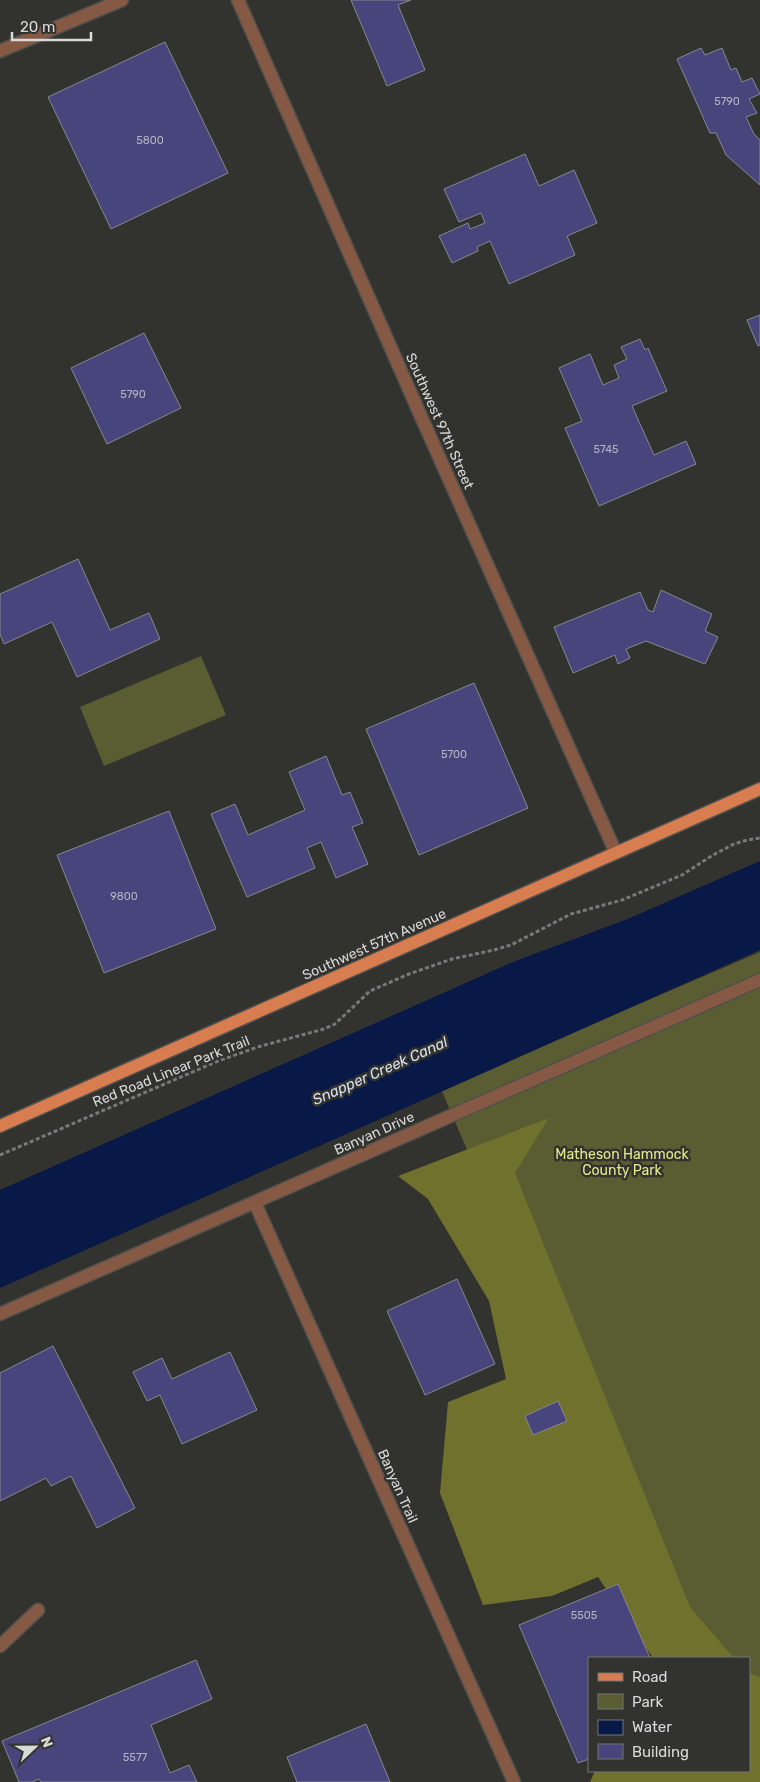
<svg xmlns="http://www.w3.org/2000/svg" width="760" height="1782" font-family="Rubik,sans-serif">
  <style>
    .green { fill: #5a5c32 }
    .forest { fill: #6f712d }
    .water { fill: #081947 }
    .building { fill: #47457b; stroke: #88898c }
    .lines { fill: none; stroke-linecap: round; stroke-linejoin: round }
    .minor-casing { stroke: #50504d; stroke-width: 15 }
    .major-casing { stroke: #50504d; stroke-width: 15 }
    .path { stroke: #797977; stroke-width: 3; stroke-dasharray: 4 2.5; stroke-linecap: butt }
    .minor { stroke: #865944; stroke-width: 12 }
    .major { stroke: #d87d50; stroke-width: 12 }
    .labels { text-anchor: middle; stroke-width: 5; stroke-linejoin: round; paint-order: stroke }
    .number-label { font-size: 11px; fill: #b4b4c0 }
    .street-label { font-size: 14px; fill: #d9d9d7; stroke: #32322f }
    .park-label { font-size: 14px; fill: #e5e989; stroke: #32322f }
    .water-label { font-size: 15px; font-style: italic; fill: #d7dff0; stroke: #32322f }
  </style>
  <rect width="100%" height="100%" fill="#32322f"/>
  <path class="green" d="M201 656 226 715 104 766 80 707Z
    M760 952V1782L749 1771V1658H685L441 1089Z"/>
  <path class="forest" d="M549 1118 515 1173 690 1607 734 1658H653L598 1577 552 1596 483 1605 440 1493 448 1402 506 1379 489 1301 428 1199 398 1176Z
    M749 1673 760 1677V1782H590L595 1771H749Z"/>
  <path class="water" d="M760 861V950L0 1288V1190L513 962 630 918Z"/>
  <path class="building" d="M351 0H411L398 5 425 70 387 86Z
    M165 42 228 173 111 229 48 97Z
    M701 48 705 55 722 48 731 70 736 68 742 82 752 78 760 94 749 99 757 113 746 117 754 134 760 140V185L726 155 716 133H710L677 59Z
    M525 154 539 186 574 170 597 223 567 236 575 255 509 284 490 241 477 247 478 251 452 263 439 236 468 223 470 229 485 223 481 213 459 222 444 189Z
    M760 315V345L758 346 747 320Z
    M144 333 181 408 107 444 71 368Z
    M640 339 645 350 648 348 667 391 632 406 654 455 686 441 696 464 599 506 565 428 582 421 559 368 590 354 603 385 619 378 614 365 627 359 621 347Z
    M78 559 110 630 149 613 160 639 77 677 52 622 4 644 0 634V594Z
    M661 590 712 614 705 631 718 637 705 664 646 641 626 649 630 658 618 664 615 655 573 673 554 627 640 592 648 610 653 612Z
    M474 683 528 808 419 855 366 729Z
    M326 756 342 795 350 792 363 823 352 827 368 864 336 878 321 842 307 848 315 868 247 897 211 814 235 804 248 835 305 810 289 772Z
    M169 811 216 929 104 973 57 855Z
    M457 1279 495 1364 425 1395 387 1311Z
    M53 1346 135 1508 97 1528 71 1476 51 1486 46 1478 0 1501V1373Z
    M230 1352 257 1410 182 1444 160 1395 147 1401 133 1372 162 1358 172 1379Z
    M558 1401 567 1421 533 1435 525 1416Z
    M618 1584 650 1658H589V1759L578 1763 519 1625Z
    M196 1660 212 1699 151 1725 170 1773 189 1765 197 1782H41L39 1779 32 1782H19L2 1741Z
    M366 1724 390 1782H297L287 1757Z"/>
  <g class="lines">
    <defs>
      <path id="minor" d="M238 0 419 412 616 853
        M0 51 122 0
        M255 1203 514 1782
        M0 1314 760 980
        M0 1646 38 1610"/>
      <path id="major" d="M0 1126 760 789"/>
    </defs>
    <use href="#minor" class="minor-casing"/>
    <use href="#major" class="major-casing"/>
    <path class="path" d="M0 1155 218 1061 261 1046 324 1029 335 1024 370 991 409 974 452 959 494 950 511 945 571 914 622 900 682 875 713 855 734 844 747 840 760 838"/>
    <use href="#minor" class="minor"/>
    <use href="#major" class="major"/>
  </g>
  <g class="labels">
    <g class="number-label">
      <text x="727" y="105">5790</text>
      <text x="150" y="144">5800</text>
      <text x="133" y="398">5790</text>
      <text x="606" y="453">5745</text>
      <text x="454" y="758">5700</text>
      <text x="124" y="900">9800</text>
      <text x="584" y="1619">5505</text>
      <text x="135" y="1761">5577</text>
    </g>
    <g class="street-label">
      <text transform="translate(440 421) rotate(66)" y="5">Southwest 97th Street</text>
      <text transform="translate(374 944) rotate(-24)" y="5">Southwest 57th Avenue</text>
      <text transform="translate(171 1071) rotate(-22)" y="5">Red Road Linear Park Trail</text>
      <text transform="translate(374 1133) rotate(-24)" y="5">Banyan Drive</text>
      <text transform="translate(398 1486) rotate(66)" y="5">Banyan Trail</text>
    </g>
    <g class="park-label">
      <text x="622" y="1159">Matheson Hammock<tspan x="622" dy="16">County Park</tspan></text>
    </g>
    <g class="water-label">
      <text transform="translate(380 1071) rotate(-24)" y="5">Snapper Creek Canal</text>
    </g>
  </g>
  <rect x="588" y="1657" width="162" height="115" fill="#32322f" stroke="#757572"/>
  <rect x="598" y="1673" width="25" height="8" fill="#d87d50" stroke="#757572"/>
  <text x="632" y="1682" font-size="15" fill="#d9d9d7">Road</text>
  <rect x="598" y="1694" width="25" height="15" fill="#5a5c32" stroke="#757572"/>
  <text x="632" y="1707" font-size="15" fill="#d9d9d7">Park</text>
  <rect x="598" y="1720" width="25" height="15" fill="#081947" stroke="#757572"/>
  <text x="632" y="1732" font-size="15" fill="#d9d9d7">Water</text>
  <rect x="598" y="1744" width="25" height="15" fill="#47457b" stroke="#757572"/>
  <text x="632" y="1757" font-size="15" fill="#d9d9d7">Building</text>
  <g transform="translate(35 1747) rotate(68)" stroke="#32322f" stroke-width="4" paint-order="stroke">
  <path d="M0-4L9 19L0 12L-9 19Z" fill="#d9d9d7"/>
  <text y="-8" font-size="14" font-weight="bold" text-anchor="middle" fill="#d9d9d7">N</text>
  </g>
  <path d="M12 32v8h79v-8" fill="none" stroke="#d9d9d7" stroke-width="2.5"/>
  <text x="20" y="32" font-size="15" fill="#d9d9d7" stroke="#32322f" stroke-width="4" paint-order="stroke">20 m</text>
</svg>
